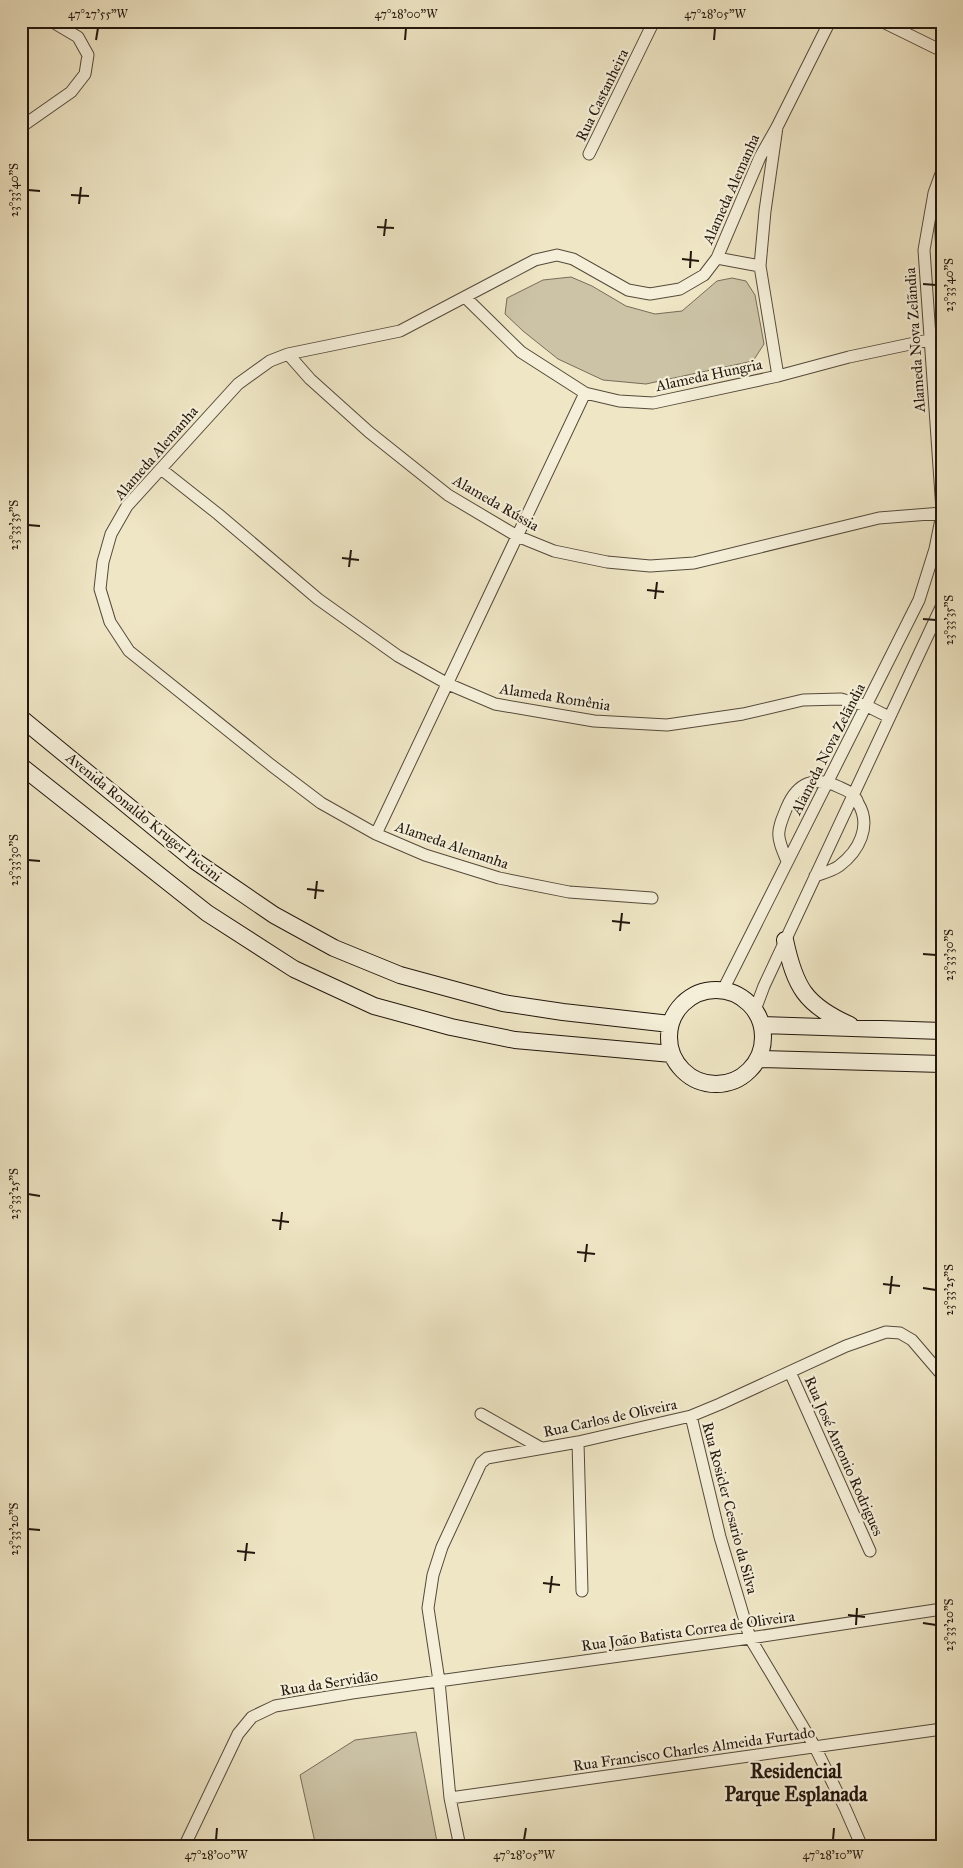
<svg xmlns="http://www.w3.org/2000/svg" width="963" height="1868" font-family="'IM FELL Great Primer',serif">
  <style>
    .green { fill: #ccc3a6; stroke: #776c5a }
    .lines { fill: none; stroke-linecap: round; stroke-linejoin: round }
    .street-casing { stroke: #554a3b; stroke-width: 13 }
    .secondary-casing { stroke: #22160d; stroke-width: 18 }
    .street { stroke: #f5efd9; stroke-width: 11 }
    .secondary { stroke: #f5efd9; stroke-width: 16 }
    .ticks { fill: none; stroke: #22160d; stroke-width: 2 }
    .labels { text-anchor: middle; stroke-width: 4.5; stroke-linejoin: round; paint-order: stroke }
    .street-label { font-size: 15px; fill: #22160d; stroke: #f5efd9 }
    .district-label { font-size: 20px; font-weight: bold; fill: #22160d; stroke: #f5efd9 }
    .neatline { fill: none; stroke: #22160d; stroke-width: 2 }
    .ticks-label { font-size: 12px; text-anchor: middle; fill: #22160d }
  </style>
  <rect width="100%" height="100%" fill="#efe6c5"/>
  <filter id="stains"><feTurbulence type="fractalNoise" baseFrequency=".004" numOctaves="4"/><feColorMatrix values="0 0 0 0 .2 0 0 0 0 .09 0 0 0 0 .02 0 0 0 .5 -.17"/></filter>
  <radialGradient id="worn" r=".72"><stop offset=".6" stop-color="#630" stop-opacity="0"/><stop offset="1" stop-color="#630" stop-opacity=".3"/></radialGradient>
  <path class="green" d="M942 187V319L937 275 934 214Z
    M571 277 592 286 626 306 655 314 682 311 717 281 732 278 746 281 755 295 764 344 753 361 646 384 603 380 558 359 523 331 505 314 507 298 543 280Z
    M416 1732 438 1847H316L300 1775 355 1740Z"/>
  <g class="lines">
    <defs>
      <path id="street" d="M881 21 942 51
        M21 127 71 92 85 74 88 55 78 37 51 21
        M589 154 654 21
        M942 171 934 193 924 250 942 510
        M717 258 760 266
        M466 298 521 352 585 393 619 401 653 403 778 376 849 357 929 340
        M288 354 310 379 369 432 448 495 517 536 554 551 607 562 650 566 694 563 879 518 942 513
        M778 376 760 266 765 211 777 127 830 21
        M161 469 218 514 318 599 398 656 448 684 495 704 594 721 667 725 743 714 803 700 841 699 867 706 889 717
        M376 834 585 393
        M787 861C776 835 776 833 787 807 797 783 815 775 839 787 843 789 849 791 852 794 855 796 857 800 858 803 872 826 859 851 839 866 832 871 823 873 815 876
        M652 898 569 892 499 878 425 855 376 834 321 803 271 765 129 651 110 622 100 589 103 562 111 534 127 506 238 384 270 361 288 354 400 331 535 260 557 255 573 259 628 290 650 294 680 289 704 275 717 258 760 157 777 127
        M723 990 919 600 935 549 942 514
        M755 1010 764 986 942 605
        M790 1372 870 1551
        M481 1414 541 1448
        M691 1416 720 1537 750 1638 815 1747 845 1808 862 1847
        M578 1442 582 1591
        M450 1798 942 1729
        M184 1847 238 1734 252 1717 275 1706 352 1693 750 1638 942 1609
        M460 1847 450 1798 439 1681 428 1608 433 1575 442 1547 481 1463 487 1458 578 1442 691 1416 720 1404 846 1346 886 1332 900 1333 912 1340 942 1375
        M934 1847 942 1846"/>
      <path id="secondary" d="M21 718 195 861 274 915 334 948 400 975 503 1003 563 1012 670 1024
        M21 766 207 913 294 969 374 1006 451 1027 515 1040 672 1054
        M785 940C795 987 805 1005 850 1025
        M669 1037a47 47 0 1 1 94 0a47 47 0 1 1-94 0Z
        M762 1025 942 1031
        M758 1059 942 1064"/>
    </defs>
    <use href="#street" class="street-casing"/>
    <use href="#secondary" class="secondary-casing"/>
    <use href="#street" class="street"/>
    <use href="#secondary" class="secondary"/>
  </g>
  <path class="ticks" d="M96 40 98 28M405 40 406 28M714 40 715 28M28 190 40 191M71 195 89 196M79 204 81 187M377 227 394 228M384 236 386 219M682 259 699 261M690 268 691 251M923 284 936 285M28 525 40 526M342 558 359 560M349 567 351 550M647 590 664 592M655 599 657 582M923 619 936 620M28 860 40 861M307 889 324 891M315 899 317 881M612 921 630 923M620 931 622 913M923 954 936 955M28 1194 40 1196M272 1220 289 1222M280 1230 282 1212M577 1252 595 1254M585 1262 587 1244M883 1284 900 1286M923 1288 936 1290M890 1294 892 1276M28 1529 40 1530M237 1551 255 1553M245 1561 247 1543M543 1583 560 1585M550 1593 552 1576M848 1615 865 1617M923 1623 936 1625M856 1625 857 1608M216 1840 217 1828M524 1840 526 1828M833 1840 834 1828"/>
  <g class="labels">
    <g class="street-label">
      <text transform="translate(602 95) rotate(-64)" y="5">Rua Castanheira</text>
      <text transform="translate(731 189) rotate(-66)" y="5">Alameda Alemanha</text>
      <text transform="translate(915 340) rotate(-94)" y="5">Alameda Nova Zelãndia</text>
      <text transform="translate(709 375) rotate(-12)" y="5">Alameda Hungria</text>
      <text transform="translate(156 453) rotate(-49)" y="5">Alameda Alemanha</text>
      <text transform="translate(496 503) rotate(30)" y="5">Alameda Rússia</text>
      <text transform="translate(555 697) rotate(9)" y="5">Alameda Romênia</text>
      <text transform="translate(828 749) rotate(-63)" y="5">Alameda Nova Zelãndia</text>
      <text transform="translate(144 817) rotate(39)" y="5">Avenida Ronaldo Kruger Piccini</text>
      <text transform="translate(452 845) rotate(19)" y="5">Alameda Alemanha</text>
      <text transform="translate(610 1418) rotate(-12)" y="5">Rua Carlos de Oliveira</text>
      <text transform="translate(844 1456) rotate(66)" y="5">Rua José Antonio Rodrigues</text>
      <text transform="translate(730 1508) rotate(75)" y="5">Rua Rosicler Cesario da Silva</text>
      <text transform="translate(688 1631) rotate(-8)" y="5">Rua João Batista Correa de Oliveira</text>
      <text transform="translate(329 1683) rotate(-9)" y="5">Rua da Servidão</text>
      <text transform="translate(694 1749) rotate(-8)" y="5">Rua Francisco Charles Almeida Furtado</text>
    </g>
    <g class="district-label">
      <text x="796" y="1778">Residencial<tspan x="796" dy="23">Parque Esplanada</tspan></text>
    </g>
  </g>
  <rect width="963" height="1868" fill="none" stroke="#efe6c5" stroke-width="55"/>
  <rect x="28" y="28" width="908" height="1812" class="neatline"/>
  <g class="ticks-label">
    <text x="98" y="18">47°27'55"W</text>
    <text x="406" y="18">47°28'00"W</text>
    <text x="715" y="18">47°28'05"W</text>
    <text transform="translate(14 190) rotate(-90)" y="4">23°33'40"S</text>
    <text transform="translate(949 285) rotate(-90)" y="4">23°33'40"S</text>
    <text transform="translate(14 525) rotate(-90)" y="4">23°33'35"S</text>
    <text transform="translate(949 620) rotate(-90)" y="4">23°33'35"S</text>
    <text transform="translate(14 860) rotate(-90)" y="4">23°33'30"S</text>
    <text transform="translate(949 955) rotate(-90)" y="4">23°33'30"S</text>
    <text transform="translate(14 1194) rotate(-90)" y="4">23°33'25"S</text>
    <text transform="translate(949 1290) rotate(-90)" y="4">23°33'25"S</text>
    <text transform="translate(14 1529) rotate(-90)" y="4">23°33'20"S</text>
    <text transform="translate(949 1625) rotate(-90)" y="4">23°33'20"S</text>
    <text x="216" y="1859">47°28'00"W</text>
    <text x="524" y="1859">47°28'05"W</text>
    <text x="833" y="1859">47°28'10"W</text>
  </g>
  <rect width="100%" height="100%" filter="url(#stains)"/>
  <rect width="100%" height="100%" fill="url(#worn)"/>
</svg>
